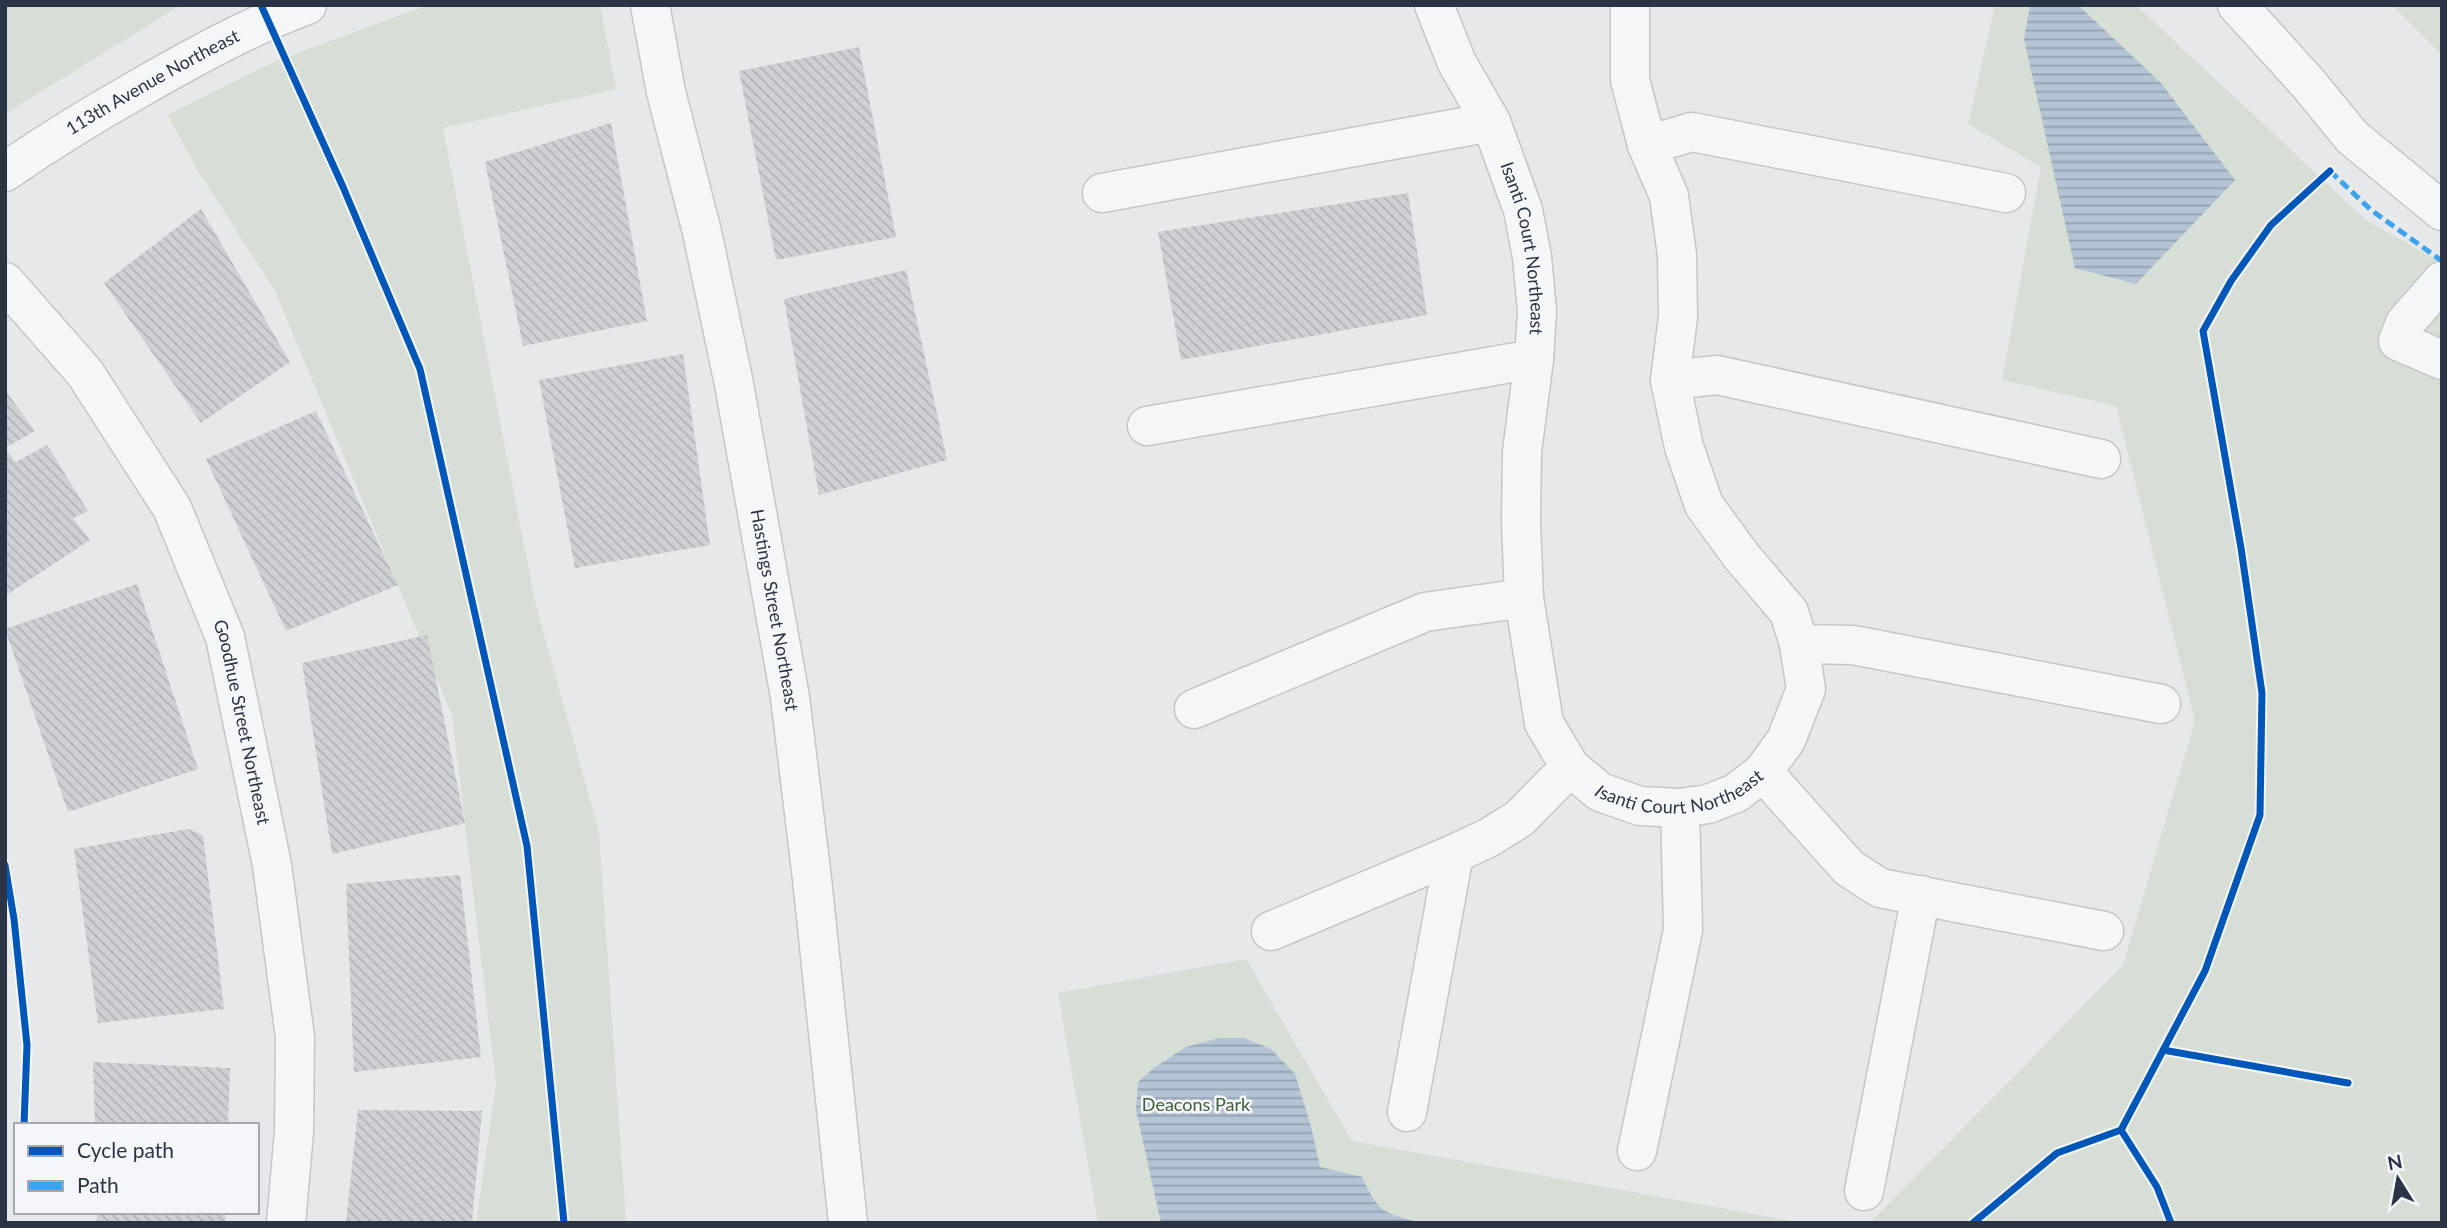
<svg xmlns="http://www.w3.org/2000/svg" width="2447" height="1228" font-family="Lato,sans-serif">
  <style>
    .green { fill: #d6ded6 }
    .water { fill: url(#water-rules) }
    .building { fill: url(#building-back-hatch) }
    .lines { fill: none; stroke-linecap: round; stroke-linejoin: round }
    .minor-casing { stroke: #c4c6c8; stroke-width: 41 }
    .minor { stroke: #f5f6f7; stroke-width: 38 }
    .quiet { stroke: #3ea3ec; stroke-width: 5; stroke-dasharray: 10 5; stroke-linecap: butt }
    .cycleway-casing { stroke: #f4f6f9; stroke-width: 11 }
    .cycleway { stroke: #0057b8; stroke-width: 7 }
    .labels { text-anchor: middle; stroke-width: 5; stroke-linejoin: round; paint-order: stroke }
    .street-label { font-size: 18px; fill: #2b3445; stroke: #f4f6f9 }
    .park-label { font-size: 18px; fill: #3f6138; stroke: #f4f6f9 }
  </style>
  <defs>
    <pattern id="water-rules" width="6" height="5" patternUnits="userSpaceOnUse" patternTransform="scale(1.75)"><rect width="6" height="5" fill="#b4c4d5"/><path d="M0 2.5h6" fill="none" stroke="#93a0af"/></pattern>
    <pattern id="building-back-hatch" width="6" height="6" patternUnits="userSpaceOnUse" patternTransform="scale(1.75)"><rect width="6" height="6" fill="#ced0d3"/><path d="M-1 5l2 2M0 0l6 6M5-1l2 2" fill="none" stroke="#b1b3b6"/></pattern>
  </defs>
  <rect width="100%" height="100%" fill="#e6e8ea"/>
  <path class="green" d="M5 5H181L5 114Z
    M428 5H600L616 89 443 128 535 602 599 832 626 1223H476L496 1084 452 715 275 291 195 166 168 115 276 61Z
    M1995 5H2136L2366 220 2442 263V1223H1870L2123 965 2195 721 2116 406 2002 380 2041 167 1968 124Z
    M2392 5H2442V55Z
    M1246 959 1352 1141 1804 1223H1098L1058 993Z"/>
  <path class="water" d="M2030 5H2078L2161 83 2235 180 2136 284 2075 268 2024 39Z
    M1219 1038H1244L1271 1049 1295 1074 1311 1126 1320 1167 1362 1177C1380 1215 1383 1212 1421 1223H1161L1136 1110 1138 1082 1154 1068 1186 1047Z"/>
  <path class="building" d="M859 47 896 237 776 260 739 71Z
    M611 123 647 321 523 346 485 162Z
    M1408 193 1427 315 1181 360 1158 232Z
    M201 209 290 362 201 423 104 283Z
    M906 270 947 460 819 495 784 299Z
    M683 354 710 545 575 568 539 380Z
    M5 390 35 431 5 448Z
    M316 411 398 585 286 631 206 459Z
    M47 445 88 511 73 518 90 540 5 596V449L16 462Z
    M137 584 198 769 68 812 5 629Z
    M427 635 465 823 332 854 302 663Z
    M188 829 203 835 224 1009 98 1023 74 849Z
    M460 875 481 1057 354 1072 346 884Z
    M93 1062 230 1068 228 1125H95Z
    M358 1110 482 1111 472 1223H346Z
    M97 1212H226L225 1223H97Z"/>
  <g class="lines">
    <defs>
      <g id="minor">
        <path id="s1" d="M650 5 666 92 702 232 734 384 790 697 812 879 848 1223"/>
        <path id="s2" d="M1434 5 1457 63 1491 122 1523 210 1532 257 1537 311 1534 359 1522 452 1521 522 1524 598 1544 723 1570 767 1600 792 1640 806 1680 808 1708 804 1736 793 1763 772 1786 740 1806 689 1799 644 1789 612 1742 557 1704 505 1684 447 1670 380 1678 317 1677 255 1669 196 1647 145 1630 80V5"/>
        <path d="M2237 5 2307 82 2352 137 2442 211"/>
        <path d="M1647 145 1692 132 2006 193"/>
        <path id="s3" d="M5 172C48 142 92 115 138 89 192 58 248 27 307 5"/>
        <path d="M1102 193 1491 122"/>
        <path d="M2442 281 2405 323 2398 341 2442 360"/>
        <path id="s4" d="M5 282 85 373 172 508 225 637 272 865 295 1037 294 1132 286 1223"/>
        <path d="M1670 380 1717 375 2101 459"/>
        <path d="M1147 426 1534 359"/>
        <path d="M1799 644 1853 645 2161 704"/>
        <path d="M1194 709 1425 612 1524 598"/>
        <path d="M1763 772 1849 868 1880 888 2104 931"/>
        <path d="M1271 931 1454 854 1490 837 1520 818 1570 767"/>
        <path d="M1407 1112 1454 854"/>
        <path d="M1637 1151 1683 930 1680 808"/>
        <path d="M1864 1191 1921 895"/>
      </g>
    </defs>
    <use href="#minor" class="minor-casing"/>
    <use href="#minor" class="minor"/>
    <path class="quiet" d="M2330 171 2371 210 2442 261"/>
    <defs>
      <path id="cycleway" d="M261 5 343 187 420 369 527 846 564 1223
        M5 865 14 919 27 1045 24 1125
        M2163 1050 2348 1083
        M2121 1130 2205 971 2260 815 2262 693 2241 548 2203 331 2231 281 2271 225 2330 171
        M1973 1223 2057 1153 2121 1130 2157 1187 2171 1223"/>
    </defs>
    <use href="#cycleway" class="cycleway-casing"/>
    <use href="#cycleway" class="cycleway"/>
  </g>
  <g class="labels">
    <g class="street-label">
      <text dy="6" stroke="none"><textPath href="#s3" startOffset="173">113th Avenue Northeast</textPath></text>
      <text dy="6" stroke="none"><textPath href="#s2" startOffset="262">Isanti Court Northeast</textPath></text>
      <text dy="6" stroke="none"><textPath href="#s1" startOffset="618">Hastings Street Northeast</textPath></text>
      <text dy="6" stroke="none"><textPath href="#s4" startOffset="508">Goodhue Street Northeast</textPath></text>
      <text dy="6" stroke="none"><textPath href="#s2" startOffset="915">Isanti Court Northeast</textPath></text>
    </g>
    <g class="park-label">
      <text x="1196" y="1111">Deacons Park</text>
    </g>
  </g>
  <rect width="2447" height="1228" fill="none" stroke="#2b3445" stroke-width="14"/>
  <rect x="14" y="1123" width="245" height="91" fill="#f4f6f9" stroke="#a4a8b1" stroke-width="2"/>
  <rect x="28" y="1146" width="35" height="10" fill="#0057b8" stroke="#a4a8b1" stroke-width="2"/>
  <text x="77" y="1158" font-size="21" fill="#2b3445">Cycle path</text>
  <rect x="28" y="1181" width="35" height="10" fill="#3ea3ec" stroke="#a4a8b1" stroke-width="2"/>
  <text x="77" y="1193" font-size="21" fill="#2b3445">Path</text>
  <g transform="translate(2398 1179) rotate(349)" stroke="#f4f6f9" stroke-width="5" paint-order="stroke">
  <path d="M0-5L12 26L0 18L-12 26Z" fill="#2b3445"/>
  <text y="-10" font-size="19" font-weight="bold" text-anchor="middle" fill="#2b3445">N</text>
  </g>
</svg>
